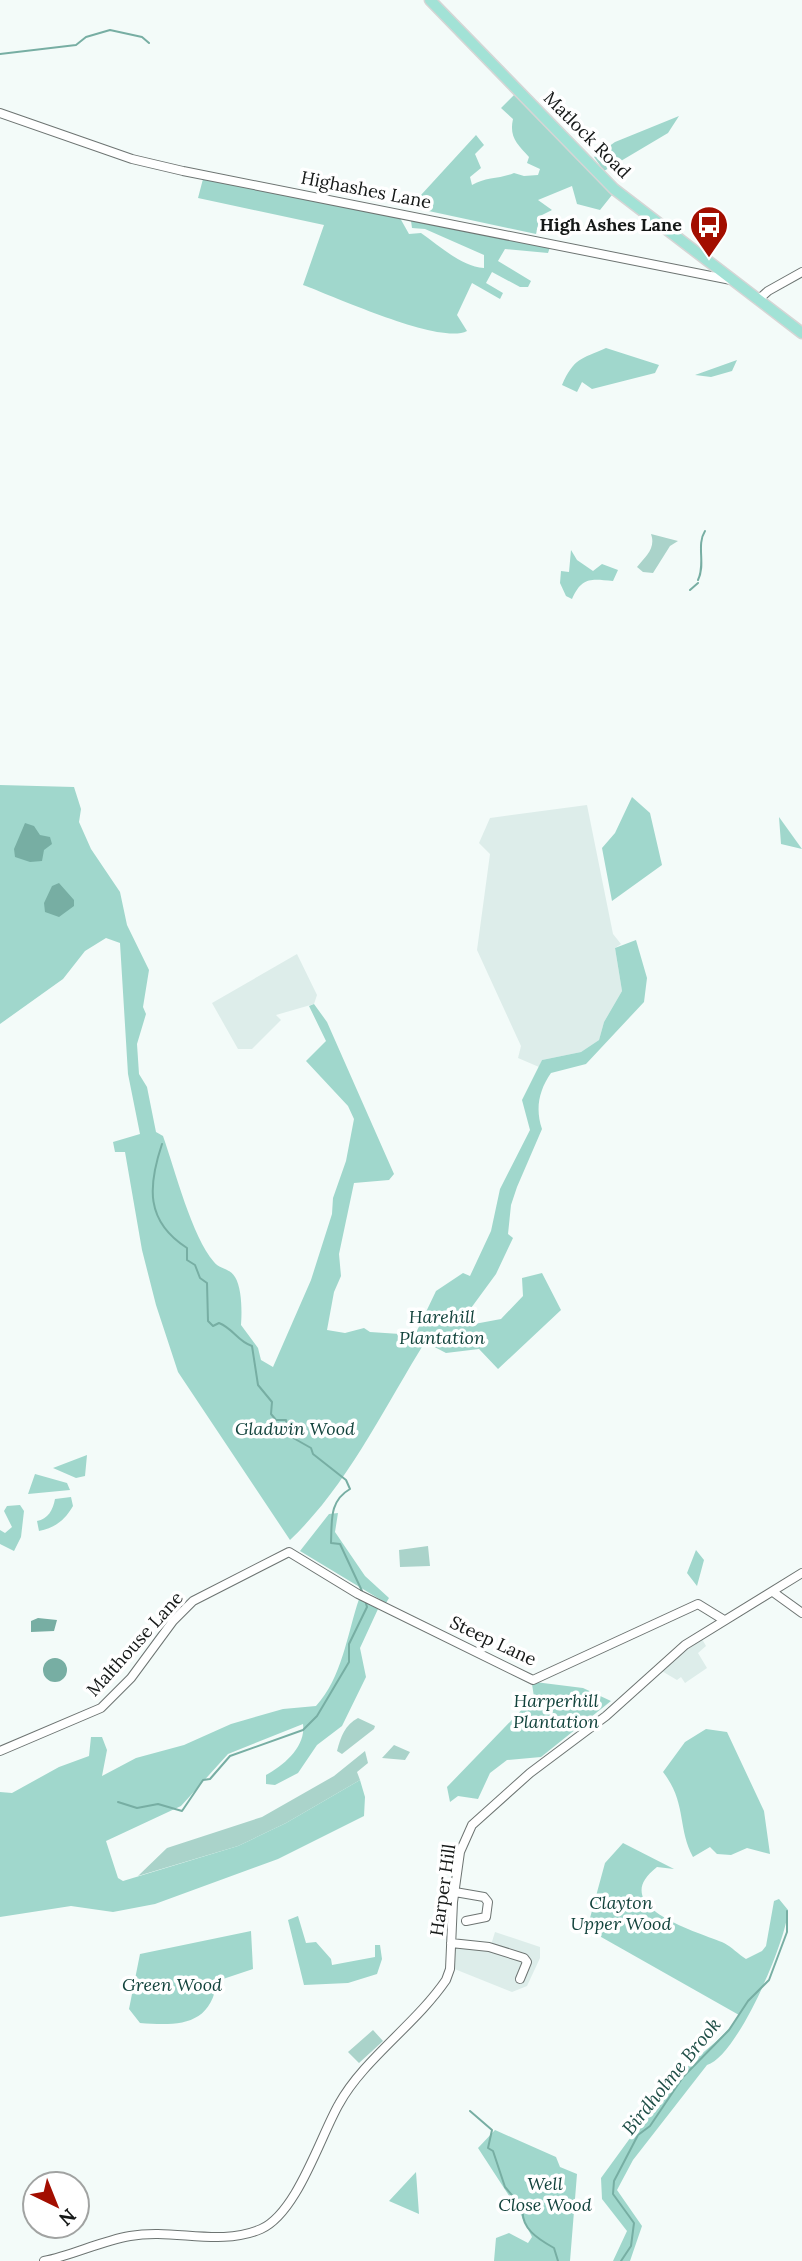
<svg xmlns="http://www.w3.org/2000/svg" width="802" height="2261" font-family="Lora,serif">
  <style>
    .built { fill: #ddedea }
    .green { fill: #aad3ca }
    .forest { fill: #a0d7cc }
    .water { fill: #77aea3 }
    .lines { fill: none; stroke-linecap: round; stroke-linejoin: round }
    .stream { stroke: #77aea3; stroke-width: 2 }
    .minor-casing { stroke: #6d7472; stroke-width: 10 }
    .major-casing { stroke: #d5d5d5; stroke-width: 13 }
    .minor { stroke: #fff; stroke-width: 8 }
    .major { stroke: #a2e2d6; stroke-width: 10 }
    .labels { text-anchor: middle; stroke-width: 7; stroke-linejoin: round; paint-order: stroke }
    .street-label { font-size: 18px; fill: #151817; stroke: #fff }
    .poi-label { font-size: 18px; font-weight: bold; fill: #151817; stroke: #fff; text-anchor: end }
    .park-label { font-size: 18px; font-style: italic; fill: #12433c; stroke: #fff }
    .water-label { font-size: 19px; font-style: italic; fill: #1e4e46; stroke: #fff }
  </style>
  <rect width="100%" height="100%" fill="#f3fbf9"/>
  <path class="built" d="M587 805 613 934 621 944 615 948 622 991 604 1022 599 1040 581 1052 542 1060 539 1067 518 1058 521 1046 477 950 490 854 479 843 490 818Z
    M297 954 317 995 314 1004 276 1015 281 1020 252 1049H238L212 1003Z
    M702 1639 706 1646 698 1653 707 1668 685 1683 681 1677 677 1680 660 1670Z
    M495 1932 540 1947V1958L527 1986 512 1992 452 1968 454 1947 491 1945Z"/>
  <path class="green" d="M651 534 678 541 670 546 653 573 643 572 637 567C646 556 656 548 651 534Z
    M428 1546 430 1566 400 1567 399 1550Z
    M358 1718 375 1726 374 1729 342 1754 337 1751C341 1736 345 1725 358 1718Z
    M394 1745 410 1752 405 1760 382 1758Z
    M365 1751 368 1763 357 1772 360 1780 286 1823 238 1846 138 1876 167 1848 262 1817 334 1776Z
    M373 2030 383 2041 359 2063 348 2052Z"/>
  <path class="forest" d="M515 94 612 195 600 210 577 204 572 186 538 200 552 210 540 216 536 234 410 207 476 135 484 145 475 154 481 168 470 177 472 185C485 177 500 179 514 173L524 176 538 175 540 169 527 163 529 157C517 144 509 137 513 119L501 108Z
    M679 116 668 133 604 171 594 157 615 142Z
    M203 179 400 218 409 234 421 233C440 246 460 266 484 268V255L425 229 412 228 411 221 551 244 548 253 505 249 498 261 531 281 528 287H520L492 272 486 283 503 293 500 299 472 283 457 315 467 331C440 345 336 297 303 285L324 225 198 198Z
    M606 348 659 365 655 373 592 389 582 382 577 392 562 385C574 358 581 359 606 348Z
    M737 360 732 371 711 377 695 375Z
    M571 550 577 560 593 571 602 564 618 570 613 581C592 579 582 576 572 599L566 596 560 583 561 571 569 572Z
    M0 785 74 787 81 809 79 822 91 849 120 892 127 925 149 970 143 1007 146 1014 137 1044 139 1074 147 1087 156 1132 163 1136C175 1170 192 1237 214 1262 219 1269 230 1268 235 1277 242 1288 242 1312 241 1325L258 1348 261 1360 273 1367 311 1280 332 1214 333 1198 346 1161 354 1119 348 1106 306 1061 326 1041 309 1006 314 1004 327 1022 394 1174 389 1180 354 1183 339 1254 341 1276 334 1292 327 1330 345 1333 364 1328 370 1332 415 1335 436 1291 463 1273 470 1276 491 1231 500 1189 530 1130 522 1100 542 1060 581 1052 599 1040 604 1022 622 991 615 948 636 940 647 978 644 1002 586 1064 551 1073C539 1090 535 1109 542 1129L517 1187 511 1205 508 1234 513 1238 496 1274 463 1319 469 1325 501 1319 523 1296 522 1278 542 1273 561 1310 498 1369 479 1349 446 1353 425 1342C384 1408 347 1486 290 1540L178 1372 156 1305 142 1250 125 1152H115L113 1142 140 1134 128 1074 120 943 106 938 85 951 63 979 0 1024Z
    M632 797 650 813 662 865 612 901 602 848 615 833Z
    M779 817 802 849 781 844Z
    M87 1455 85 1476 76 1478 53 1468Z
    M35 1474 67 1483 70 1490 28 1494Z
    M71 1497 73 1506C65 1520 55 1528 39 1531L37 1521C48 1519 53 1510 55 1499Z
    M20 1505 24 1511 21 1537 14 1551 0 1544V1530L5 1533 12 1527 4 1511 7 1506Z
    M338 1513 335 1532 365 1576 389 1598 386 1603 300 1551 329 1514Z
    M696 1550 704 1560 697 1586 687 1573Z
    M359 1599 378 1609 360 1648 366 1677 342 1726 317 1745 298 1773 275 1785 266 1784V1775C284 1765 306 1747 303 1724L228 1754 181 1806 106 1841 118 1878 123 1881 238 1846 286 1823 360 1780 365 1797 364 1816 278 1859 155 1904 113 1912 71 1906 0 1917V1792L12 1793 59 1767 89 1756 91 1737H102L107 1750 102 1776 136 1758 184 1745 231 1724 283 1709 316 1706C342 1678 347 1635 359 1599Z
    M535 1682 583 1688 611 1701 541 1757 507 1760 490 1773 478 1799 458 1796 450 1802 447 1787 534 1697 532 1684Z
    M706 1729 727 1732 764 1811 770 1854 747 1848 731 1855 717 1854 710 1847 693 1857C677 1827 687 1803 663 1772L685 1742Z
    M623 1843 674 1869 657 1867C605 1907 699 1932 724 1943 732 1947 738 1954 746 1959L762 1951 766 1946 774 1901 779 1899 788 1910C787 1940 737 2057 707 2065L633 2160 617 2190 642 2226 630 2261H613L627 2231 602 2199 601 2178 660 2097C674 2090 675 2080 685 2069 703 2051 726 2037 739 2015L587 1929 605 1863Z
    M298 1916 306 1943 316 1942 331 1959 332 1965 375 1957V1945H380L382 1959 377 1974 348 1983 304 1985 288 1920Z
    M251 1931 253 1969 217 1981C211 2026 178 2026 140 2023L129 2009 140 1954Z
    M495 2130 556 2157 560 2167 577 2174 570 2261H494L496 2238 509 2233 528 2243 532 2237 519 2211 478 2148Z
    M416 2172 419 2214 389 2201Z"/>
  <path class="water" d="M25 823 34 826 40 835 50 837 52 844 44 850 42 861 30 862 15 857 14 849Z
    M59 883 74 900V906L59 917 45 912 44 903 52 886Z
    M38 1618 57 1620 54 1631 31 1632V1621Z
    M43 1670a12 12 0 1 1 24 0a12 12 0 1 1-24 0Z"/>
  <g class="lines">
    <path class="stream" d="M0 54 76 45 86 37 110 30 142 37 149 43
      M698 580C706 564 696 545 705 531
      M690 590 698 583
      M162 1144C148 1186 145 1221 187 1248V1260L195 1265 200 1278 207 1283 208 1321 213 1326 219 1323C234 1329 237 1341 252 1346L258 1385 272 1402 271 1414 276 1420H286L288 1435 311 1448 313 1454 346 1480 350 1489C329 1501 332 1521 331 1543L340 1544 362 1591
      M118 1802 137 1808 158 1804 182 1811 203 1780 210 1779 230 1756 303 1730 317 1716 349 1662V1644L367 1607 365 1600
      M470 2111 492 2130 488 2148 493 2151 505 2187 523 2208C520 2228 538 2239 554 2248L558 2261
      M621 2261 631 2246 634 2223 613 2194 614 2181 638 2135 650 2126 683 2077 729 2030 748 2001 769 1980 787 1932V1911"/>
    <defs>
      <path id="minor" d="M0 113 132 159 183 171 731 280
        M758 300 768 291 802 272
        M773 1592 802 1613
        M0 1751 101 1708 131 1678 173 1621 193 1601 289 1552 358 1594 533 1680 698 1604 724 1620
        M455 1892 484 1897 488 1902 486 1917 466 1921
        M451 1943 489 1947 524 1958 527 1962 520 1979
        M44 2261C73 2255 101 2241 130 2236 174 2228 219 2247 261 2229 297 2213 320 2137 339 2104 363 2060 416 2024 446 1980L450 1969 453 1902 460 1852 472 1825 530 1773 606 1716 685 1645 802 1573"/>
      <path id="major" d="M430 0 614 189 802 333"/>
    </defs>
    <use href="#minor" class="minor-casing"/>
    <use href="#major" class="major-casing"/>
    <use href="#minor" class="minor"/>
    <use href="#major" class="major"/>
  </g>
  <defs>
    <symbol id="bus-pin" viewBox="-11 -11 22 30"><path d="M0 17L-7.5 6A9.5 9.5 0 1 1 7.5 6Z" fill="#a30e00" stroke="#fff"/><path d="M-5-6H5V4H4V6H2V4H-2V6H-4V4H-5ZM-3.5-4V0h7V-4ZM-3.5 1.2v1.5H-2V1.2ZM2 1.2v1.5H3.5V1.2Z" fill="#fff"/></symbol>
  </defs>
  <g fill-rule="evenodd">
    <use href="#bus-pin" x="687" y="203" width="44" height="60"/>
  </g>
  <g class="labels">
    <g class="street-label">
      <text transform="translate(587 135) rotate(45)" y="6">Matlock Road</text>
      <text transform="translate(366 190) rotate(11)" y="6">Highashes Lane</text>
      <text transform="translate(493 1641) rotate(25)" y="6">Steep Lane</text>
      <text transform="translate(135 1644) rotate(-48)" y="6">Malthouse Lane</text>
      <text transform="translate(443 1890) rotate(-82)" y="6">Harper Hill</text>
    </g>
    <g class="poi-label">
      <text x="682" y="231">High Ashes Lane</text>
    </g>
    <g class="park-label">
      <text x="442" y="1323">Harehill<tspan x="442" dy="21">Plantation</tspan></text>
      <text x="295" y="1435">Gladwin Wood</text>
      <text x="556" y="1707">Harperhill<tspan x="556" dy="21">Plantation</tspan></text>
      <text x="621" y="1909">Clayton<tspan x="621" dy="21">Upper Wood</tspan></text>
      <text x="172" y="1991">Green Wood</text>
      <text x="545" y="2190">Well<tspan x="545" dy="21">Close Wood</tspan></text>
    </g>
    <g class="water-label">
      <text transform="translate(671 2076) rotate(-51)" y="7">Birdholme Brook</text>
    </g>
  </g>
  <g transform="translate(56 2205) rotate(137)"><circle r="33" fill="#ffffff" stroke="#a1a3a2" stroke-width="2"/>
  <path d="M0-5L12 26L0 18L-12 26Z" fill="#a30e00"/>
  <text y="-10" font-size="19" font-weight="bold" text-anchor="middle" fill="#151817">N</text>
  </g>
</svg>
